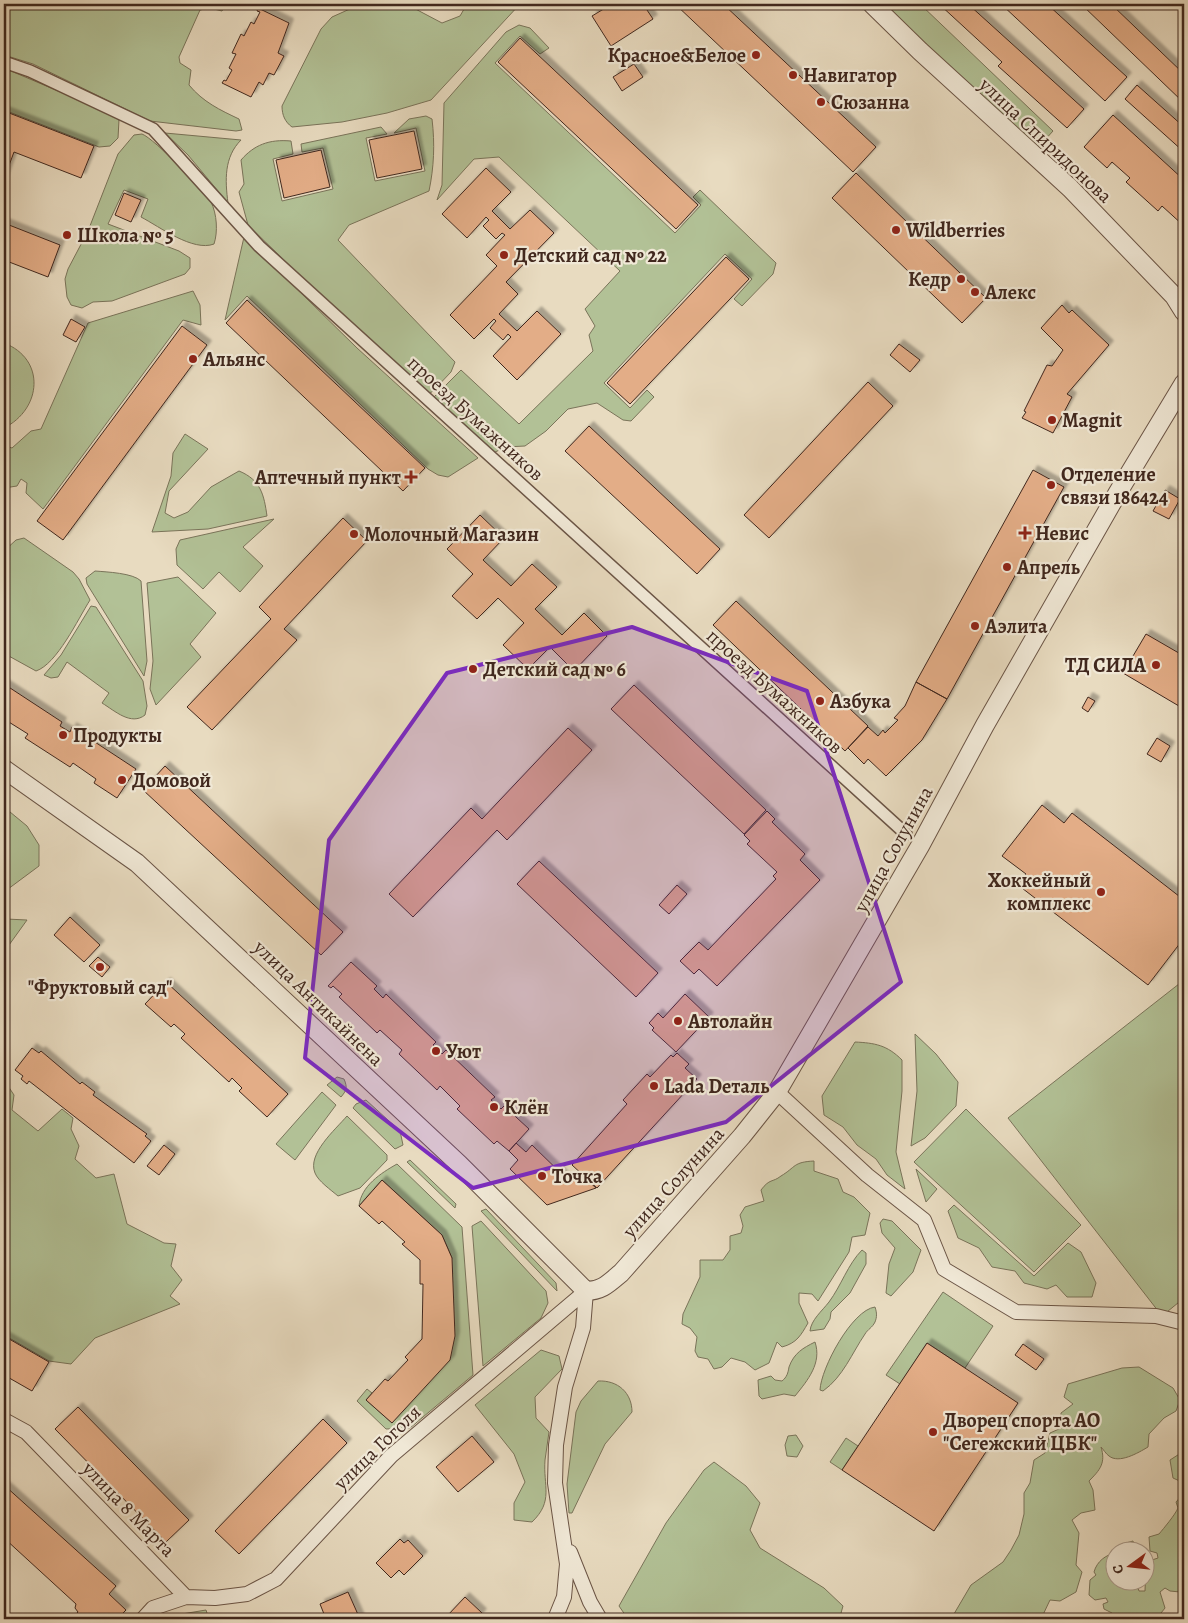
<svg xmlns="http://www.w3.org/2000/svg" width="1188" height="1623" font-family="Alegreya,serif">
  <style>
    .green { fill: #b2c196; stroke: #7a745a }
    .building { fill: #e3ad87; stroke: #41281e; filter: url(#shadow) }
    .lines { fill: none; stroke-linecap: round; stroke-linejoin: round }
    .pedestrian-casing { stroke: #6b5546; stroke-width: 14 }
    .minor-casing { stroke: #6b5546; stroke-width: 16 }
    .tertiary-casing { stroke: #6b5546; stroke-width: 20 }
    .pedestrian { stroke: #f0e8d6; stroke-width: 11 }
    .minor { stroke: #f0e8d6; stroke-width: 14 }
    .tertiary { stroke: #f0e8d6; stroke-width: 18 }
    .marked { fill: #7b2cbf; fill-opacity: 0.2; stroke: #7b2cbf; stroke-width: 4; stroke-linejoin: round }
    .poi-dot { fill: #8f2418; stroke: #f0e8d6; stroke-width: 2 }
    .labels { text-anchor: middle; stroke-width: 4.5; stroke-linejoin: round; paint-order: stroke }
    .poi-label { font-size: 20px; font-weight: bold; fill: #41281e; stroke: #f0e8d6; text-anchor: start }
    .street-label { font-size: 20px; fill: #41281e; stroke: #f0e8d6 }
  </style>
  <defs>
    <filter id="shadow"><feDropShadow dx="4.5" dy="-4.5" stdDeviation="1" flood-color="#0004"/></filter>
  </defs>
  <rect width="100%" height="100%" fill="#e8dbc0"/>
  <filter id="stains"><feTurbulence type="fractalNoise" baseFrequency=".004" numOctaves="4"/><feColorMatrix values="0 0 0 0 .2 0 0 0 0 .09 0 0 0 0 .02 0 0 0 .5 -.17"/></filter>
  <radialGradient id="worn" r=".72"><stop offset=".6" stop-color="#630" stop-opacity="0"/><stop offset="1" stop-color="#630" stop-opacity=".3"/></radialGradient>
  <path class="green" d="M4 4H226L222 11 210 8 200 10 179 57 180 63 191 70 189 85C203 102 220 110 239 119L242 130 236 131 150 121 33 64 4 55Z
    M361 4H406L442 23 460 16 467 4H520L431 100 387 113 342 122 292 127C285 122 282 115 282 106L321 29 332 17Z
    M891 4H920L1053 131 1034 152 885 10Z
    M519 25 530 28 549 48 540 54 520 36 495 63 675 233 701 205 693 197 700 190 776 263 773 274 742 306 734 299 752 279 725 254 604 383 630 408 647 390 654 397 631 421 623 420 597 403 568 409 546 431 525 446 506 447 493 453 432 399 461 370 519 424 593 351 589 335 595 326 585 309 620 271 499 157 474 159 437 200 442 185 444 103 506 32Z
    M4 68 110 113 119 120 118 138 110 146 99 147 4 110Z
    M426 116 432 119C435 144 434 167 429 191L349 225 338 240 455 362 451 372 432 392 427 393 364 338 248 225 239 192 244 184 241 160C254 145 269 139 291 141L293 154 273 159 282 201 333 189 323 148 302 152 301 144 381 127 387 134 366 138 375 181 425 171 416 128 394 133 409 119Z
    M165 133 241 140C224 157 225 180 228 203L188 155Z
    M142 134C155 139 203 190 211 202 217 214 218 232 214 244 193 252 160 227 141 217L148 199 124 190 108 224 179 251 190 258V268L185 274 112 301 93 302 82 308 71 305 67 297 65 279 68 269 88 231 118 154 134 135Z
    M244 237 357 348 478 458 448 477 438 475 428 469 247 296 225 320Z
    M193 291 200 305 201 325 183 320 43 509 26 493 27 483 21 479 17 486 4 488V445L12 448 31 431 41 429 88 323Z
    M4 343C46 359 42 409 4 428Z
    M185 434 208 449 169 491 165 513 174 518 188 512 211 487 239 471C261 480 264 495 267 516L208 529 152 532 171 476 173 453Z
    M274 519 243 547 263 566 240 592 219 572 203 589 177 565 176 549 180 540Z
    M24 538 73 572 79 579 90 600C78 619 57 664 36 671L7 655 4 646V551L16 540Z
    M95 571C107 572 133 573 141 581L147 661 144 676 87 584 86 578Z
    M178 577 216 613 190 644 201 657 156 705 150 689 153 661 147 583Z
    M91 606 96 607 143 681 147 706 145 715C131 726 115 711 102 703L109 693 67 662 58 677 51 678 44 675 61 655Z
    M4 807 27 826 39 845V866L4 892Z
    M6 919 27 920 4 952V920Z
    M1184 980V1298L1162 1316 1008 1118Z
    M915 1034 936 1054 958 1082 956 1106 925 1138 911 1146 917 1091Z
    M855 1042C875 1043 887 1045 902 1060V1091L896 1152 905 1189 887 1175 876 1159 857 1145 843 1127 824 1115 822 1096Z
    M337 1077 344 1079C348 1088 346 1091 341 1097L327 1085Z
    M8 1086 14 1095 12 1110 38 1131 62 1109 73 1118 71 1129 79 1146 75 1159 96 1178 114 1174 127 1224 164 1243 176 1244 171 1266 182 1280 170 1296 180 1304 95 1338 71 1364 49 1361 4 1335V1093Z
    M322 1092 336 1105 295 1160 276 1144Z
    M366 1100 400 1131 403 1145 395 1149 353 1108 356 1104Z
    M966 1109 1081 1225 1034 1272 914 1162Z
    M347 1116 387 1155V1160L360 1188 338 1196C331 1190 318 1181 315 1173 307 1154 335 1130 347 1116Z
    M410 1160 456 1204 455 1208 407 1162Z
    M814 1161V1171L838 1179 843 1192 854 1197 870 1213 865 1235 852 1237 849 1252 818 1301 812 1294 799 1293V1303L808 1323C801 1335 797 1343 782 1347L777 1342 769 1363 755 1370 745 1362 731 1358 722 1367 714 1369 708 1359 698 1357 695 1351 697 1337 690 1328 682 1324 683 1314 700 1277V1260H723L730 1250V1236L741 1233 743 1226 740 1215 745 1207 764 1201 761 1190C770 1178 772 1183 781 1176 796 1167 793 1162 814 1161Z
    M397 1164 462 1227 473 1375 410 1428 386 1429 357 1401 367 1389 372 1393 366 1400 392 1423 452 1258 442 1235 382 1180 359 1206C361 1186 381 1173 397 1164Z
    M916 1169 937 1189 926 1202Z
    M954 1205 1034 1276 1068 1243 1081 1252 1096 1283 1092 1297H1067L1056 1285 1047 1289 1024 1283 1015 1271 992 1267 979 1248 958 1238 948 1211Z
    M486 1209 556 1283 557 1291 481 1211Z
    M883 1219 892 1221 921 1250 913 1272 891 1296 886 1293 889 1264 895 1248 882 1233 880 1223Z
    M481 1221 546 1291 548 1303 541 1318 483 1366 472 1226Z
    M862 1250 866 1253V1264L850 1293 831 1312 830 1319 824 1329 810 1331C811 1320 822 1311 829 1302 841 1286 848 1264 862 1250Z
    M943 1292 993 1326 965 1368 927 1343 900 1384 886 1375Z
    M875 1307C877 1313 877 1317 875 1322 872 1328 868 1329 865 1334 852 1353 843 1377 823 1391L820 1390C821 1368 852 1310 875 1307Z
    M815 1342C822 1363 808 1380 795 1396L784 1394 762 1399 759 1396 758 1380 771 1376 775 1380 782 1381C787 1377 788 1373 789 1367 794 1353 803 1348 815 1342Z
    M541 1350 559 1356 562 1369 535 1397 536 1418 549 1432C548 1441 546 1451 545 1460 543 1486 554 1501 532 1522L514 1520V1503L525 1482 514 1454 475 1405Z
    M1139 1367 1173 1388 1180 1400 1176 1411 1164 1418 1149 1434 1148 1447C1138 1453 1119 1464 1109 1456 1106 1454 1103 1449 1101 1447 1106 1463 1100 1470 1089 1481L1093 1490 1095 1510 1081 1513 1072 1520 1079 1533 1076 1565 1082 1572 1076 1592 1060 1601 1050 1600 1041 1619H951L971 1585 1003 1562 1011 1550 1019 1535 1024 1514V1493L1030 1483 1034 1460 1045 1453 1050 1433 1068 1425 1061 1419V1413L1073 1404 1064 1397 1068 1384 1122 1368Z
    M598 1381C618 1380 632 1393 632 1412L605 1444 572 1513H569L567 1484 576 1412 581 1401Z
    M796 1435 803 1446 797 1457 787 1456 785 1445 788 1436Z
    M846 1438 858 1446 842 1470 830 1462Z
    M1184 1451V1483L1173 1478 1170 1460Z
    M714 1462 746 1486 760 1503 750 1530 760 1548 824 1588 843 1606 841 1613 857 1619H628L619 1606 666 1523 704 1470Z
    M1184 1493V1607L1179 1599 1180 1592 1170 1591 1165 1588 1160 1592 1165 1608 1161 1613 1160 1619H1116L1112 1613 1104 1609 1103 1604 1108 1602 1106 1598 1095 1600 1089 1595 1090 1580 1096 1575 1094 1572C1097 1561 1106 1555 1115 1553L1116 1580 1136 1581 1139 1591H1145L1146 1562 1158 1558 1157 1553 1150 1551 1149 1537 1159 1534C1164 1528 1175 1515 1178 1508L1176 1502Z
    M1133 1541 1135 1550H1117L1119 1545Z
    M206 1610 209 1619H162L164 1617Z"/>
  <path class="building" d="M612 4H643L653 19 611 46 592 16Z
    M675 4H723L876 147 853 172Z
    M939 4H968L1084 109 1067 128 998 66 1002 62Z
    M1001 4H1047L1127 77 1105 101Z
    M1081 4H1111L1184 74V103Z
    M258 8 289 23 278 53 284 56 274 75 269 73 263 85 259 82 251 97 222 83 224 80 226 81 232 70 229 68 236 54 232 53 241 34 244 36 251 22 254 24 260 12 257 11Z
    M520 38 698 205 676 229 498 62Z
    M634 64 643 77 622 91 613 77Z
    M1137 85 1184 127V152L1125 99Z
    M4 111 94 146 81 178 14 152 4 179Z
    M1113 115 1184 180V226L1162 206 1158 211 1126 182 1130 178 1112 162 1107 168 1084 147Z
    M414 131 422 169 377 178 369 140Z
    M321 150 330 187 284 198 276 160Z
    M486 168 511 192 492 211 510 229 530 210 554 233 506 282 518 294 499 314 517 331 537 311 561 334 517 380 493 356 511 337 508 334 503 340 490 328 496 321 494 319 474 339 450 315 497 266 486 255 505 235 502 233 496 239 483 226 489 220 486 217 467 238 442 214Z
    M856 173 986 298 962 323 832 198Z
    M124 193 141 200 131 222 115 215Z
    M4 223 60 245 48 277 4 260Z
    M726 257 749 279 630 404 607 383Z
    M247 300 425 468 403 491 226 323Z
    M1062 305 1069 313 1072 310 1109 345 1067 394 1072 397 1053 433 1022 418 1026 412 1024 411 1047 365 1052 366 1063 350 1041 328Z
    M71 319 85 327 76 342 63 335Z
    M182 326 207 345 63 540 37 521Z
    M899 344 920 360 910 372 890 355Z
    M868 382 893 406 769 538 744 515Z
    M589 426 720 549 697 574 565 451Z
    M1033 470 1064 487 947 699 916 682Z
    M1165 490 1180 499 1169 519 1153 511Z
    M480 515 504 538 483 560 511 586 532 564 557 587 535 609 562 635 584 613 607 636 574 671 550 647 528 669 503 645 524 623 498 598 477 619 452 596 473 574 447 549Z
    M343 518 367 541 284 629 297 640 212 730 187 707 271 619 259 607Z
    M736 601 868 726 845 751 713 625Z
    M1146 634 1184 656V709L1123 673Z
    M916 682 947 699 922 740 886 776 868 759 864 764 848 748 868 727 878 736 883 730 885 733 898 720 894 718 905 706Z
    M4 684 62 722 60 726 70 732 72 727 136 769 117 798 94 783 96 779 73 763 70 767 25 738 28 734 4 719Z
    M634 685 766 810 744 834 611 709Z
    M1088 697 1095 701 1088 712 1082 708Z
    M568 728 592 750 507 840 497 830 413 917 389 894 471 808 482 819Z
    M1157 738 1170 746 1161 762 1147 754Z
    M165 766 343 932 321 955 143 790Z
    M1042 805 1064 823 1072 813 1184 900V938L1148 985 1018 885 1026 874 1002 856Z
    M767 811 775 819 772 822 805 854 800 860 820 880 717 986 699 969 694 974 680 961 699 942 708 950 776 879 773 876 777 872 747 844 750 841 744 835Z
    M539 861 658 973 636 997 517 884Z
    M677 885 687 894 669 914 659 905Z
    M70 917 100 945 84 962 54 935Z
    M98 957 110 967 102 977 89 966Z
    M351 962 377 986 374 989 383 998 386 994 436 1042 433 1045 442 1054 446 1050 495 1097 491 1100 501 1109 504 1106 529 1129 509 1151 497 1141 494 1144 457 1109 460 1106 440 1086 437 1090 399 1054 402 1050 380 1030 377 1033 339 997 342 994 333 986 331 988 328 986Z
    M166 982 288 1094 267 1117 239 1091 242 1088 232 1078 229 1082 181 1038 185 1034 174 1024 171 1027 145 1004Z
    M685 994 709 1017 676 1052 652 1030 654 1028 649 1023 658 1013 663 1018Z
    M32 1048 39 1053 41 1051 80 1084 82 1082 95 1092 93 1095 147 1134 145 1136 151 1141 134 1163 29 1081 27 1084 21 1079 23 1076 15 1070Z
    M677 1053 689 1064 685 1068 697 1079 597 1188 572 1165 627 1104 623 1100 647 1074 650 1077 671 1055 673 1057Z
    M516 1143 526 1152 532 1145 570 1182 584 1177 596 1188 547 1205 510 1169 518 1160 509 1151Z
    M164 1145 175 1154 159 1175 147 1166Z
    M382 1180 442 1235 452 1258 455 1336 450 1360 392 1423 366 1400 385 1379 388 1381 408 1360 405 1357 422 1339 423 1284H420V1260L402 1244 405 1242 382 1221 379 1224 359 1206Z
    M4 1336 49 1362 32 1391 4 1375Z
    M927 1343 1018 1403 934 1531 842 1470Z
    M1023 1344 1044 1359 1036 1370 1015 1355Z
    M78 1407 189 1520 166 1542 55 1429Z
    M323 1419 347 1443 239 1554 215 1531Z
    M472 1436 494 1462 458 1492 436 1467Z
    M4 1485 116 1586 109 1594 126 1610 117 1619H71L78 1612 75 1608 76 1604 4 1538Z
    M400 1539 404 1543 408 1540 423 1556 404 1575 399 1570 391 1578 376 1563Z
    M348 1592 360 1619H326L320 1604Z
    M465 1597 482 1613 477 1619H450L447 1616Z"/>
  <g class="lines">
    <defs>
      <path id="pedestrian" d="M4 62 30 71 153 129 259 246 906 834"/>
      <path id="minor" d="M777 1092 867 1175 924 1220 944 1269 1016 1312 1156 1316 1184 1323
        M4 1420 26 1432 186 1597
        M570 1552 590 1602 600 1619
        M143 1619 153 1608 186 1597 215 1598 247 1594 276 1579 391 1456 586 1291
        M555 1619 564 1597 567 1564 555 1483 556 1445 565 1387 583 1328 586 1291"/>
      <path id="tertiary" d="M872 4 920 51 1070 188 1174 296 1184 312
        M4 769 137 863 459 1164 586 1291C602 1291 609 1283 621 1273L742 1136 777 1092 920 846 985 725 1117 494 1184 383"/>
    </defs>
    <use href="#pedestrian" class="pedestrian-casing"/>
    <use href="#minor" class="minor-casing"/>
    <use href="#tertiary" class="tertiary-casing"/>
    <use href="#pedestrian" class="pedestrian"/>
    <use href="#minor" class="minor"/>
    <use href="#tertiary" class="tertiary"/>
  </g>
  <path class="marked" d="M632 627 807 691 901 982 726 1122 473 1188 305 1058 329 840 447 673Z"/>
  <g class="poi-dot">
    <circle cx="756" cy="55" r="5"/>
    <circle cx="793" cy="75" r="5"/>
    <circle cx="821" cy="102" r="5"/>
    <circle cx="896" cy="230" r="5"/>
    <circle cx="67" cy="235" r="5"/>
    <circle cx="504" cy="255" r="5"/>
    <circle cx="961" cy="279" r="5"/>
    <circle cx="975" cy="292" r="5"/>
    <circle cx="193" cy="359" r="5"/>
    <circle cx="1052" cy="420" r="5"/>
    <path d="M408.5 469.5h5v5h5v5h-5v5h-5v-5h-5v-5h5z"/>
    <circle cx="1051" cy="485" r="5"/>
    <path d="M1022.5 525.5h5v5h5v5h-5v5h-5v-5h-5v-5h5z"/>
    <circle cx="354" cy="534" r="5"/>
    <circle cx="1007" cy="567" r="5"/>
    <circle cx="975" cy="626" r="5"/>
    <circle cx="1156" cy="665" r="5"/>
    <circle cx="473" cy="669" r="5"/>
    <circle cx="820" cy="701" r="5"/>
    <circle cx="63" cy="735" r="5"/>
    <circle cx="122" cy="780" r="5"/>
    <circle cx="1101" cy="892" r="5"/>
    <circle cx="100" cy="967" r="5"/>
    <circle cx="678" cy="1021" r="5"/>
    <circle cx="436" cy="1051" r="5"/>
    <circle cx="654" cy="1086" r="5"/>
    <circle cx="494" cy="1107" r="5"/>
    <circle cx="542" cy="1176" r="5"/>
    <circle cx="933" cy="1432" r="5"/>
  </g>
  <g class="labels">
    <g class="poi-label">
      <text x="746" y="62" text-anchor="end">Красное&amp;Белое</text>
      <text x="803" y="82">Навигатор</text>
      <text x="831" y="109">Сюзанна</text>
      <text x="906" y="237">Wildberries</text>
      <text x="77" y="242">Школа № 5</text>
      <text x="514" y="262">Детский сад № 22</text>
      <text x="951" y="286" text-anchor="end">Кедр</text>
      <text x="985" y="299">Алекс</text>
      <text x="203" y="366">Альянс</text>
      <text x="1062" y="427">Magnit</text>
      <text x="1061" y="481">Отделение<tspan x="1061" dy="23">связи 186424</tspan></text>
      <text x="401" y="484" text-anchor="end">Аптечный пункт</text>
      <text x="1035" y="540">Невис</text>
      <text x="364" y="541">Молочный Магазин</text>
      <text x="1017" y="574">Апрель</text>
      <text x="985" y="633">Аэлита</text>
      <text x="1146" y="672" text-anchor="end">ТД СИЛА</text>
      <text x="483" y="676">Детский сад № 6</text>
      <text x="830" y="708">Азбука</text>
      <text x="73" y="742">Продукты</text>
      <text x="132" y="787">Домовой</text>
      <text x="1091" y="887" text-anchor="end">Хоккейный<tspan x="1091" dy="23">комплекс</tspan></text>
      <text x="100" y="994" text-anchor="middle">"Фруктовый сад"</text>
      <text x="688" y="1028">Автолайн</text>
      <text x="446" y="1058">Уют</text>
      <text x="664" y="1093">Lada Dеталь</text>
      <text x="504" y="1114">Клён</text>
      <text x="552" y="1183">Точка</text>
      <text x="943" y="1427">Дворец спорта АО<tspan x="943" dy="23">"Сегежский ЦБК"</tspan></text>
    </g>
    <g class="street-label">
      <text transform="translate(1046 140) rotate(43)" y="7">улица Спиридонова</text>
      <text transform="translate(476 418) rotate(42)" y="7">проезд Бумажников</text>
      <text transform="translate(775 691) rotate(42)" y="7">проезд Бумажников</text>
      <text transform="translate(893 849) rotate(-61)" y="7">улица Солунина</text>
      <text transform="translate(319 1003) rotate(44)" y="7">улица Антикайнена</text>
      <text transform="translate(673 1182) rotate(-48)" y="7">улица Солунина</text>
      <text transform="translate(377 1447) rotate(-44)" y="7">улица Гоголя</text>
      <text transform="translate(129 1509) rotate(46)" y="7">улица 8 Марта</text>
    </g>
  </g>
  <rect width="1188" height="1623" fill="none" stroke="#e8dbc0" stroke-width="20"/>
  <rect x="5" y="5" width="1178" height="1613" fill="none" stroke="#41281e" stroke-width="2.5"/>
  <rect x="10" y="10" width="1168" height="1603" fill="none" stroke="#41281e"/>
  <g transform="translate(1130 1566) rotate(255)"><circle r="24" fill="#f0e8d6" stroke="#aa9b8c"/>
  <path d="M0-4L9 19L0 12L-9 19Z" fill="#8f2418"/>
  <text y="-8" font-size="14" font-weight="bold" text-anchor="middle" fill="#41281e">С</text>
  </g>
  <rect width="100%" height="100%" filter="url(#stains)"/>
  <rect width="100%" height="100%" fill="url(#worn)"/>
</svg>
